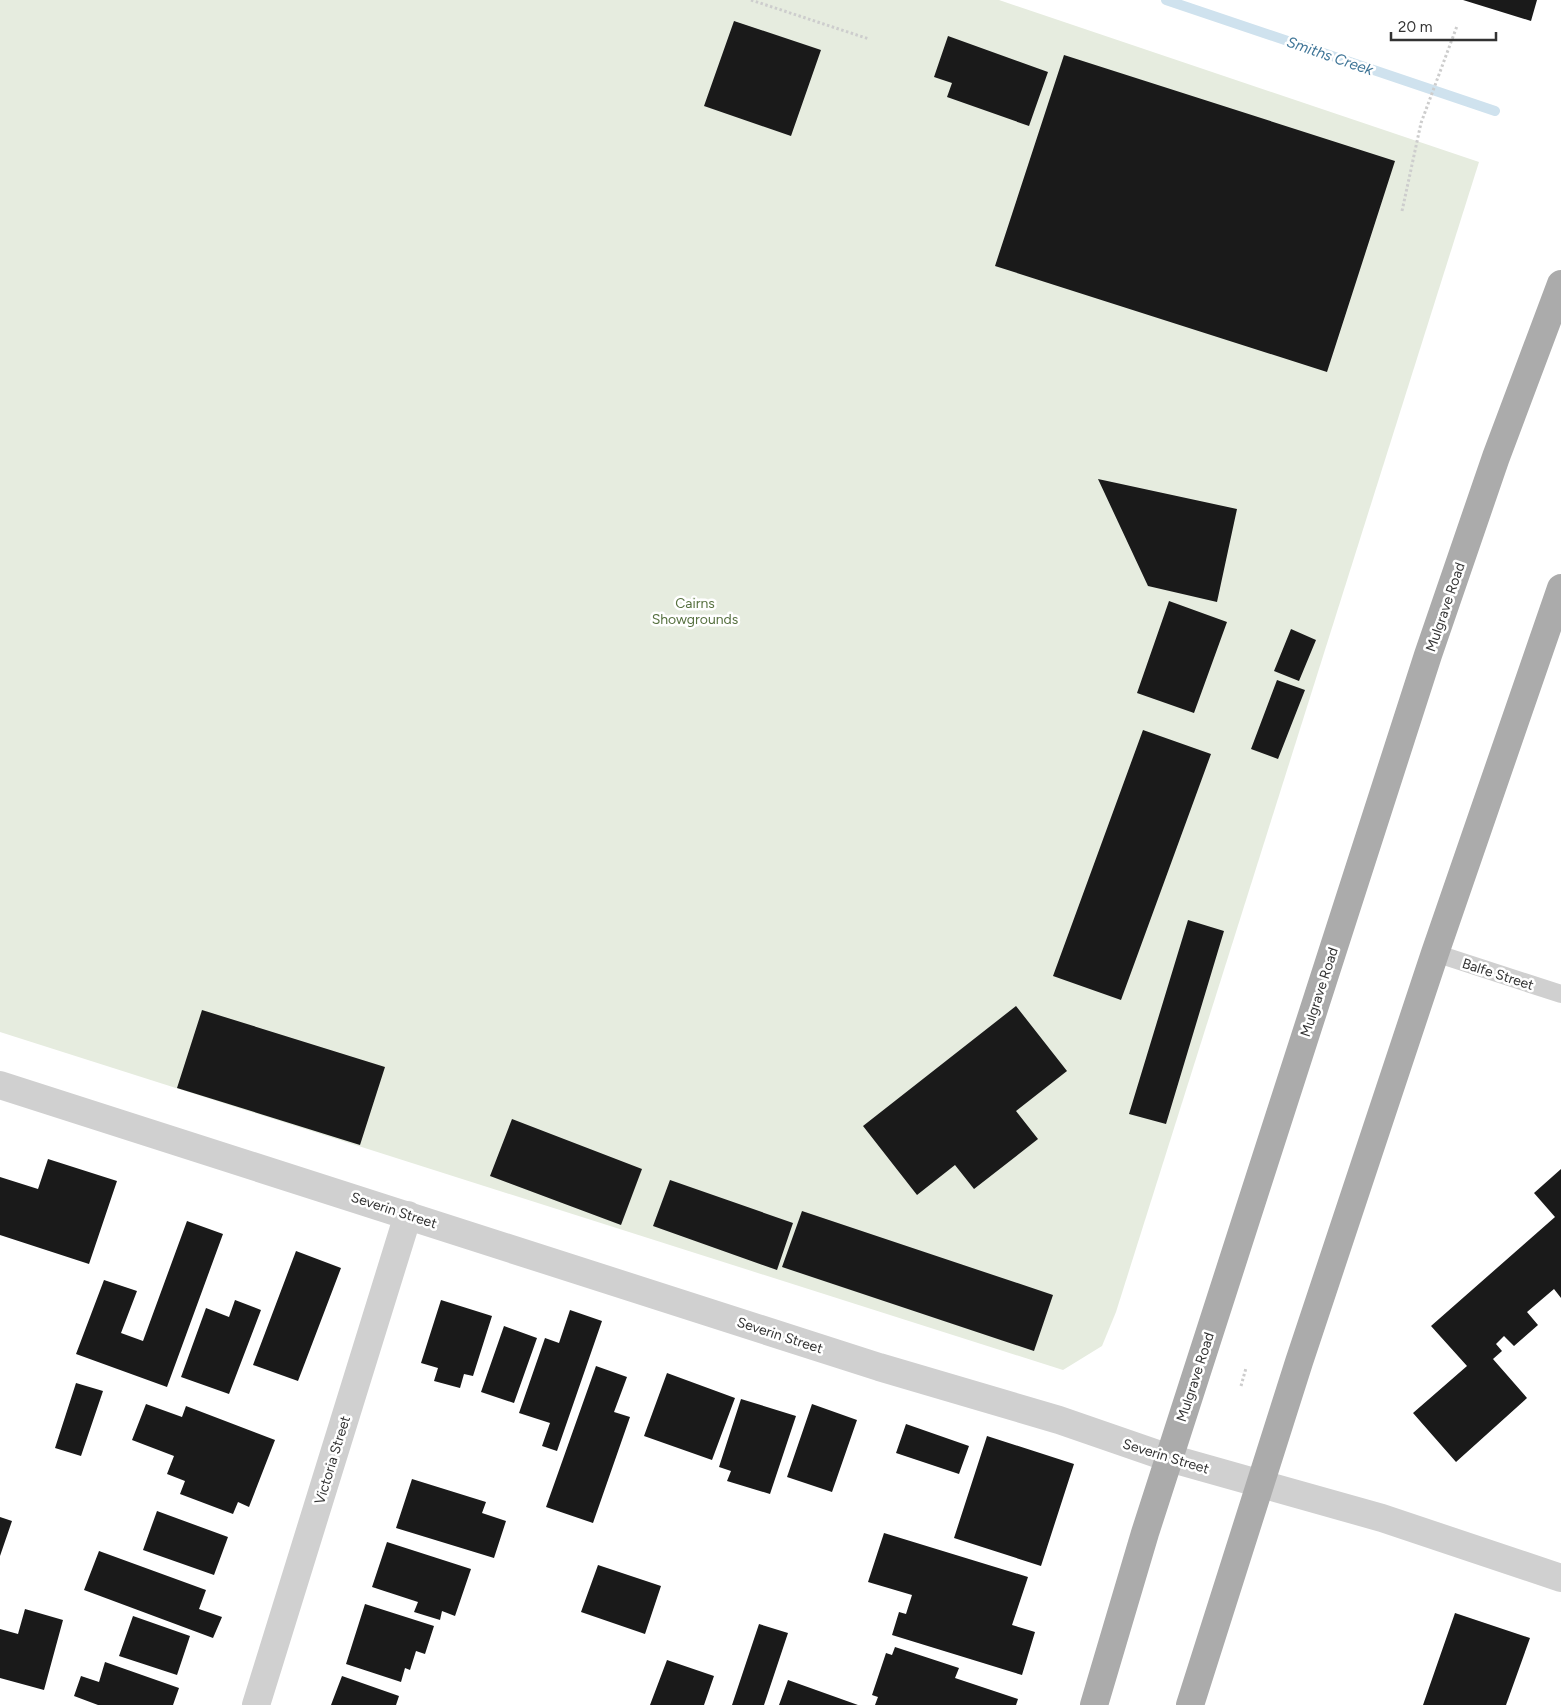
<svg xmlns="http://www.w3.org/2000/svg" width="1561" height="1705" font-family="Figtree,sans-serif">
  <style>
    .green { fill: #e6ecdf }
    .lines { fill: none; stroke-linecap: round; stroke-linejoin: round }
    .stream { stroke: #cfe2ee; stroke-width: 10 }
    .building { fill: #1a1a1a }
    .path { stroke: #cdcdcd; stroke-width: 3; stroke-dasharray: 2.5 2.5; stroke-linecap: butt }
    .service { stroke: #d0d0d0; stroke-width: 18 }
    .minor { stroke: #d0d0d0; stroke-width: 28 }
    .tertiary { stroke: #d0d0d0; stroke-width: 28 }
    .primary { stroke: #ababab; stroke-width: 28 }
    .labels { text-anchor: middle; stroke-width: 5; stroke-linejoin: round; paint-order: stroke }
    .park-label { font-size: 14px; fill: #56703f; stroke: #fff }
    .street-label { font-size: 14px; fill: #333; stroke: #fff }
    .water-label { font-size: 15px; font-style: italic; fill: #3f7597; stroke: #fff }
  </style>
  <rect width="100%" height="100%" fill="#fff"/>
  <path class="green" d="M0 0H999L1479 162 1116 1312 1102 1346 1063 1370 0 1032Z"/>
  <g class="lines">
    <path class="stream" d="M1166 0 1495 111"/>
  </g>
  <path class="building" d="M1463 0H1537L1531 21Z
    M734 21 821 50 791 136 704 106Z
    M948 36 1048 72 1029 126 947 97 952 83 934 77Z
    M1064 55 1395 161 1327 372 995 266Z
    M1098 479 1237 509 1217 602 1148 586Z
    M1169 601 1227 622 1194 713 1137 693Z
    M1291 629 1316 640 1299 681 1274 671Z
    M1277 680 1305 690 1278 759 1251 749Z
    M1143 730 1211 754 1121 1000 1053 976Z
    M1188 920 1224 931 1166 1124 1129 1114Z
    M1016 1006 1067 1071 1016 1111 1038 1139 974 1189 955 1165 917 1195 863 1126Z
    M202 1010 385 1067 360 1145 177 1088Z
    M512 1119 642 1169 621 1225 490 1176Z
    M48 1159 117 1181 89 1264 0 1235V1177L38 1189Z
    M1561 1169V1298L1554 1289 1527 1312 1538 1325 1514 1346 1504 1336 1496 1344 1502 1351 1493 1359 1527 1398 1456 1462 1413 1413 1467 1366 1431 1326 1555 1217 1534 1193Z
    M670 1180 793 1223 777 1270 653 1226Z
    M802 1211 1053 1295 1034 1351 782 1267Z
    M187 1221 223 1234 167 1387 76 1354 104 1280 137 1291 121 1333 143 1341Z
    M296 1251 341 1268 298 1381 253 1365Z
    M235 1300 261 1310 229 1394 181 1377 206 1308 229 1317Z
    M441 1300 492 1316 473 1376 464 1374 460 1388 434 1381 438 1368 421 1363Z
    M570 1310 602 1321 557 1451 542 1446 550 1423 519 1413 545 1338 559 1343Z
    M504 1326 537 1338 514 1403 481 1392Z
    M596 1366 627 1377 614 1412 630 1417 593 1523 546 1507Z
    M667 1373 735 1398 712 1460 644 1436Z
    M76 1383 103 1391 81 1456 55 1448Z
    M741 1399 796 1416 770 1494 727 1481 731 1471 719 1467Z
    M146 1404 182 1417 186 1406 275 1440 249 1507 238 1502 233 1514 180 1494 185 1481 167 1474 174 1456 132 1440Z
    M812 1404 857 1420 832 1492 787 1477Z
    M906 1424 969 1446 959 1474 896 1453Z
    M987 1436 1074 1464 1041 1566 954 1538Z
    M412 1479 486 1502 482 1513 506 1521 494 1558 396 1528Z
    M157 1511 228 1537 214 1575 143 1550Z
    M0 1517 12 1521 0 1556Z
    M884 1533 1028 1577 1012 1625 1035 1632 1022 1675 892 1635 899 1612 906 1614 912 1595 868 1582Z
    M387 1542 471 1569 455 1616 442 1611 440 1620 414 1612 418 1602 372 1587Z
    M99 1551 206 1590 199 1609 222 1617 213 1638 84 1590Z
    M598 1565 661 1586 645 1634 581 1612Z
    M365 1604 434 1626 425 1654 416 1651 410 1670 405 1668 401 1682 346 1664Z
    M25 1609 63 1620 44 1690 0 1678V1629L18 1634Z
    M1455 1613 1530 1638 1506 1705H1423Z
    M133 1616 190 1636 177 1675 119 1656Z
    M759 1624 788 1633 764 1705H732Z
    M895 1647 959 1668 955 1678 1018 1699 1016 1705H875L878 1697 872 1695 886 1653 892 1655Z
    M667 1660 714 1676 704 1705H650Z
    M105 1662 179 1688 173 1705H98L74 1696 81 1676 99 1682Z
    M342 1676 399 1696 396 1705H331Z
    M788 1680 858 1705H779Z"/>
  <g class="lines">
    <path class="path" d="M751 0 869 39
      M1402 211 1421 123 1457 26
      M1241 1386 1246 1368"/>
    <path class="service" d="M1435 953 1561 994"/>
    <path class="minor" d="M0 1085 879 1367 1059 1420 1169 1458
      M256 1705 408 1215"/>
    <path class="tertiary" d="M1169 1458 1382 1518 1561 1578"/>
    <path class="primary" d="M1094 1705 1145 1533 1428 655 1496 457 1561 284
      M1190 1705 1299 1362 1435 953 1561 588"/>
  </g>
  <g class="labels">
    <g class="park-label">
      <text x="695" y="608">Cairns<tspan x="695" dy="16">Showgrounds</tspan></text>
    </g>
    <g class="street-label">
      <text transform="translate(1445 607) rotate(-71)" y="5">Mulgrave Road</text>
      <text transform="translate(1498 974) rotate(18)" y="5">Balfe Street</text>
      <text transform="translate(1319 992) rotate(-72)" y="5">Mulgrave Road</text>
      <text transform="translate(394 1210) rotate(18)" y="5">Severin Street</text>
      <text transform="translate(780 1335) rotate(18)" y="5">Severin Street</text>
      <text transform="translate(1195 1377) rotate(-72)" y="5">Mulgrave Road</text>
      <text transform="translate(1166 1456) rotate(17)" y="5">Severin Street</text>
      <text transform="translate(332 1460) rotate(-73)" y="5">Victoria Street</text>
    </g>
    <g class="water-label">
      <text transform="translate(1330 56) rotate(19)" y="5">Smiths Creek</text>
    </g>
  </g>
  <path d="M1391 32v8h105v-8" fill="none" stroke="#333333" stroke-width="2.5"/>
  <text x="1398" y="32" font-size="15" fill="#333333" stroke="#ffffff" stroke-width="4" paint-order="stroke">20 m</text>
</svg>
